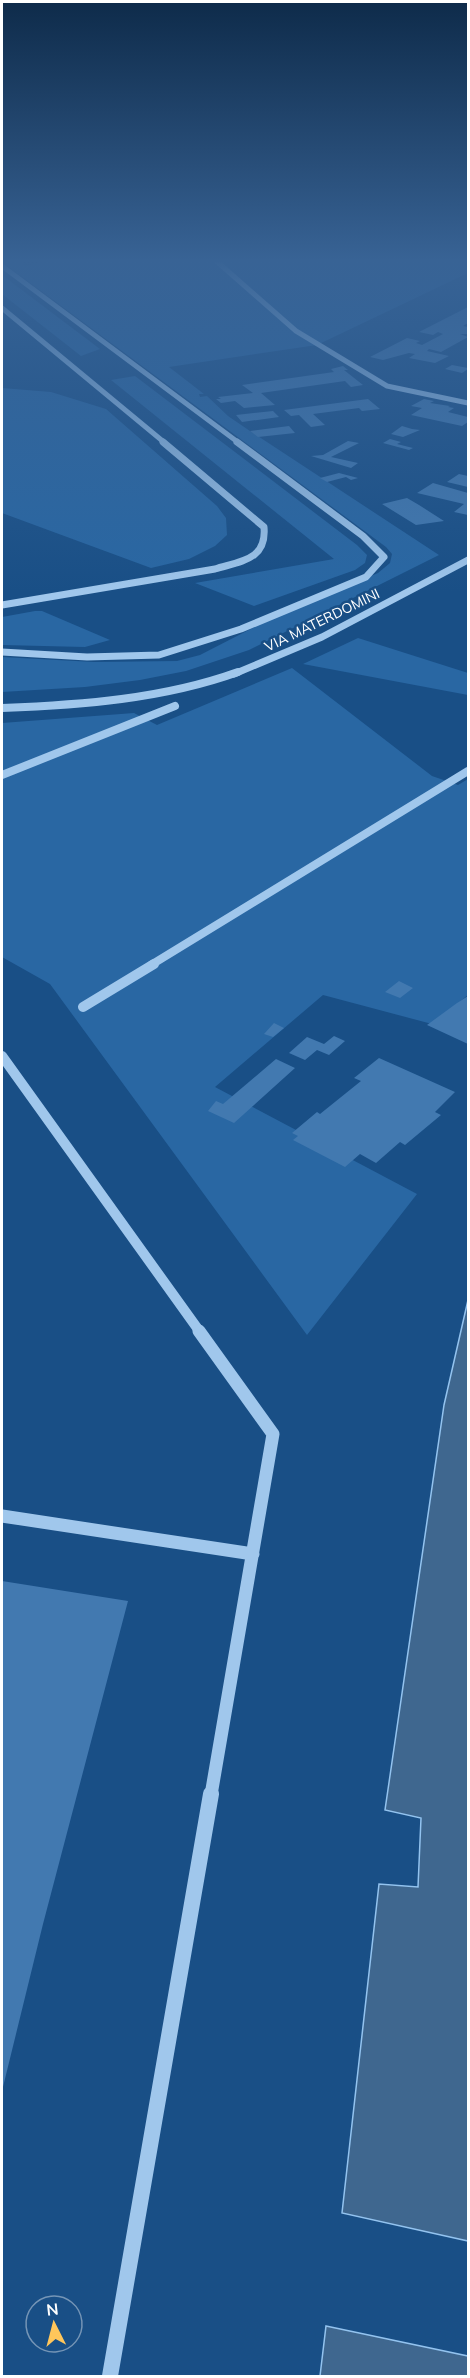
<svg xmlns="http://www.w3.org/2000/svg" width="470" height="2378" font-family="Mulish,sans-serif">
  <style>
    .green { fill: #2967a3 }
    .water { fill: #3f678f; stroke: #93c3ef; stroke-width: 1.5 }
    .building { fill: #4279b0 }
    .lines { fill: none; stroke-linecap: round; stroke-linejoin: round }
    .minor-far5 { stroke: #a0c7ec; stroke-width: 5 }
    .minor-far4 { stroke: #a0c7ec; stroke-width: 7 }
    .minor-far3 { stroke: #a0c7ec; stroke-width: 8 }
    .minor-far2 { stroke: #a0c7ec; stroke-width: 10 }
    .minor-far1 { stroke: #a0c7ec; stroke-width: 13 }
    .minor { stroke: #a0c7ec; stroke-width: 16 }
    .labels { text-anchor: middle; stroke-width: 5; stroke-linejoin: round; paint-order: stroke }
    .far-street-label { font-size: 14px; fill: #fff; stroke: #194f86 }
  </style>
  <rect width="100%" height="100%" fill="#194f86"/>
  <path class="green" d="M2 259H17L26 266 52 259H468V273L317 345 169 367 204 394H199L200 397 207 396 228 416 250 431 439 555 249 650 186 671 140 680 85 687 2 692V657L94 662 177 661 200 655 276 616 378 573 390 563 392 554 386 547 2 262Z
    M2 275 100 349 81 356 2 294Z
    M135 376 357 545 367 555 365 563 355 570 254 606 195 583 334 559 111 380Z
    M2 388 51 392 106 409 217 506 226 518 227 535 215 546 189 559 151 568 2 513Z
    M35 611H42L110 640 85 647 2 645V617Z
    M358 638 468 673V695L303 664Z
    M292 668 432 776 458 785 468 779V995L432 1024 323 995 215 1087 417 1194 307 1335 50 984 2 957V723L134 713 157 725Z"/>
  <path class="water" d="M468 1300V2241L342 2213 379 1884 418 1887 421 1818 385 1810 444 1405Z
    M326 2326 468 2356V2352V2376H320Z"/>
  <path class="building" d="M468 307V323L463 326 468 327V334H460L468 337 441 352 429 349 427 351 449 356 435 363 409 358 415 354 409 353 383 360 370 357 407 338 420 341 416 343 422 345 443 334 438 332 433 335 419 332Z
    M452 365 468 368V369L462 373 445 369Z
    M343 366 348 370H344L363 385 351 387 345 381 261 393 275 405 254 407 244 408 235 401 221 403 216 399H221L218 397 253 393 242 385 334 372 331 369Z
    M368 399 380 409 362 411 359 408 313 414 325 425 311 427 299 415 291 416 284 410Z
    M424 399 434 401 430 403 450 406 448 407 454 408 448 412 468 417V422L462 426 411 415 422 408 411 406Z
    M273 411 279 417 242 422 236 415Z
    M289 426 295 433 258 437 250 431Z
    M402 426 412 429 420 430 403 437 391 434Z
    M390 439 401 442 397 444 413 448 409 450 383 443Z
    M348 441 359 443 331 457 358 463 351 468 311 456 323 455Z
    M339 473 358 478 351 480 346 477 327 482 320 478Z
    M459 474 468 476V487L447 482Z
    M433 483 468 493V515L454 512 464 504 417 493Z
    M407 498 419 505 444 521 416 525 382 504Z
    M399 981 413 988 400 998 385 992Z
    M468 996V1044L427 1025 457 1003Z
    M274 1023 284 1028 273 1037 264 1034Z
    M334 1036 345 1041 329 1055 317 1050 305 1060 289 1053 307 1037 324 1044Z
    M379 1058 455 1092 435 1112 441 1115 405 1145 400 1142 376 1163 360 1154 345 1167 293 1140 298 1136 292 1133 317 1112 320 1114 361 1081 354 1078Z
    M276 1059 295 1068 234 1123 208 1111 216 1101 223 1104Z
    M2 1581 128 1601 43 1924 2 2091Z"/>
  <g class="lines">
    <path class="minor-far5" d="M214 259 296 331 387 386 468 403
      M2 266 239 443
      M2 308 165 443"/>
    <path class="minor-far4" d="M2 605 215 569C241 561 267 560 264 527L163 442
      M2 652 87 657 159 655 241 629 366 577 384 557 363 536 237 442
      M234 674 322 637 468 560"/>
    <path class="minor-far3" d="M2 708C81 705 163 699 238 672
      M2 775 175 706
      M151 965 468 771"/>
    <path class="minor-far2" d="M83 1007 154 964
      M2 1056 200 1332"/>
    <path class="minor-far1" d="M199 1331 273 1434 211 1795
      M2 1516 253 1554"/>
    <path class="minor" d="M110 2376 211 1794"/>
  </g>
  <linearGradient id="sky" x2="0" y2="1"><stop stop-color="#0e2b4a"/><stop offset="0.44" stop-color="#386395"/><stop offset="1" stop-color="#386395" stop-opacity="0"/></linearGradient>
  <rect width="470" height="592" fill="url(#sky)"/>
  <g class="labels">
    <g class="far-street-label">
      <text transform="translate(322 620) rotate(-26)" y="5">VIA MATERDOMINI</text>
    </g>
  </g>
  <rect width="470" height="2378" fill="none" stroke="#ffffff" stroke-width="6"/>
  <g transform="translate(54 2324) rotate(354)"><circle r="28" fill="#194f86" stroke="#7595b6" stroke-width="1.5"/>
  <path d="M0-4.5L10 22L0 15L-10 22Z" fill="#ffc65b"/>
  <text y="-9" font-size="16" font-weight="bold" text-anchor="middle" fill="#ffffff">N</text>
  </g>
</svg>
